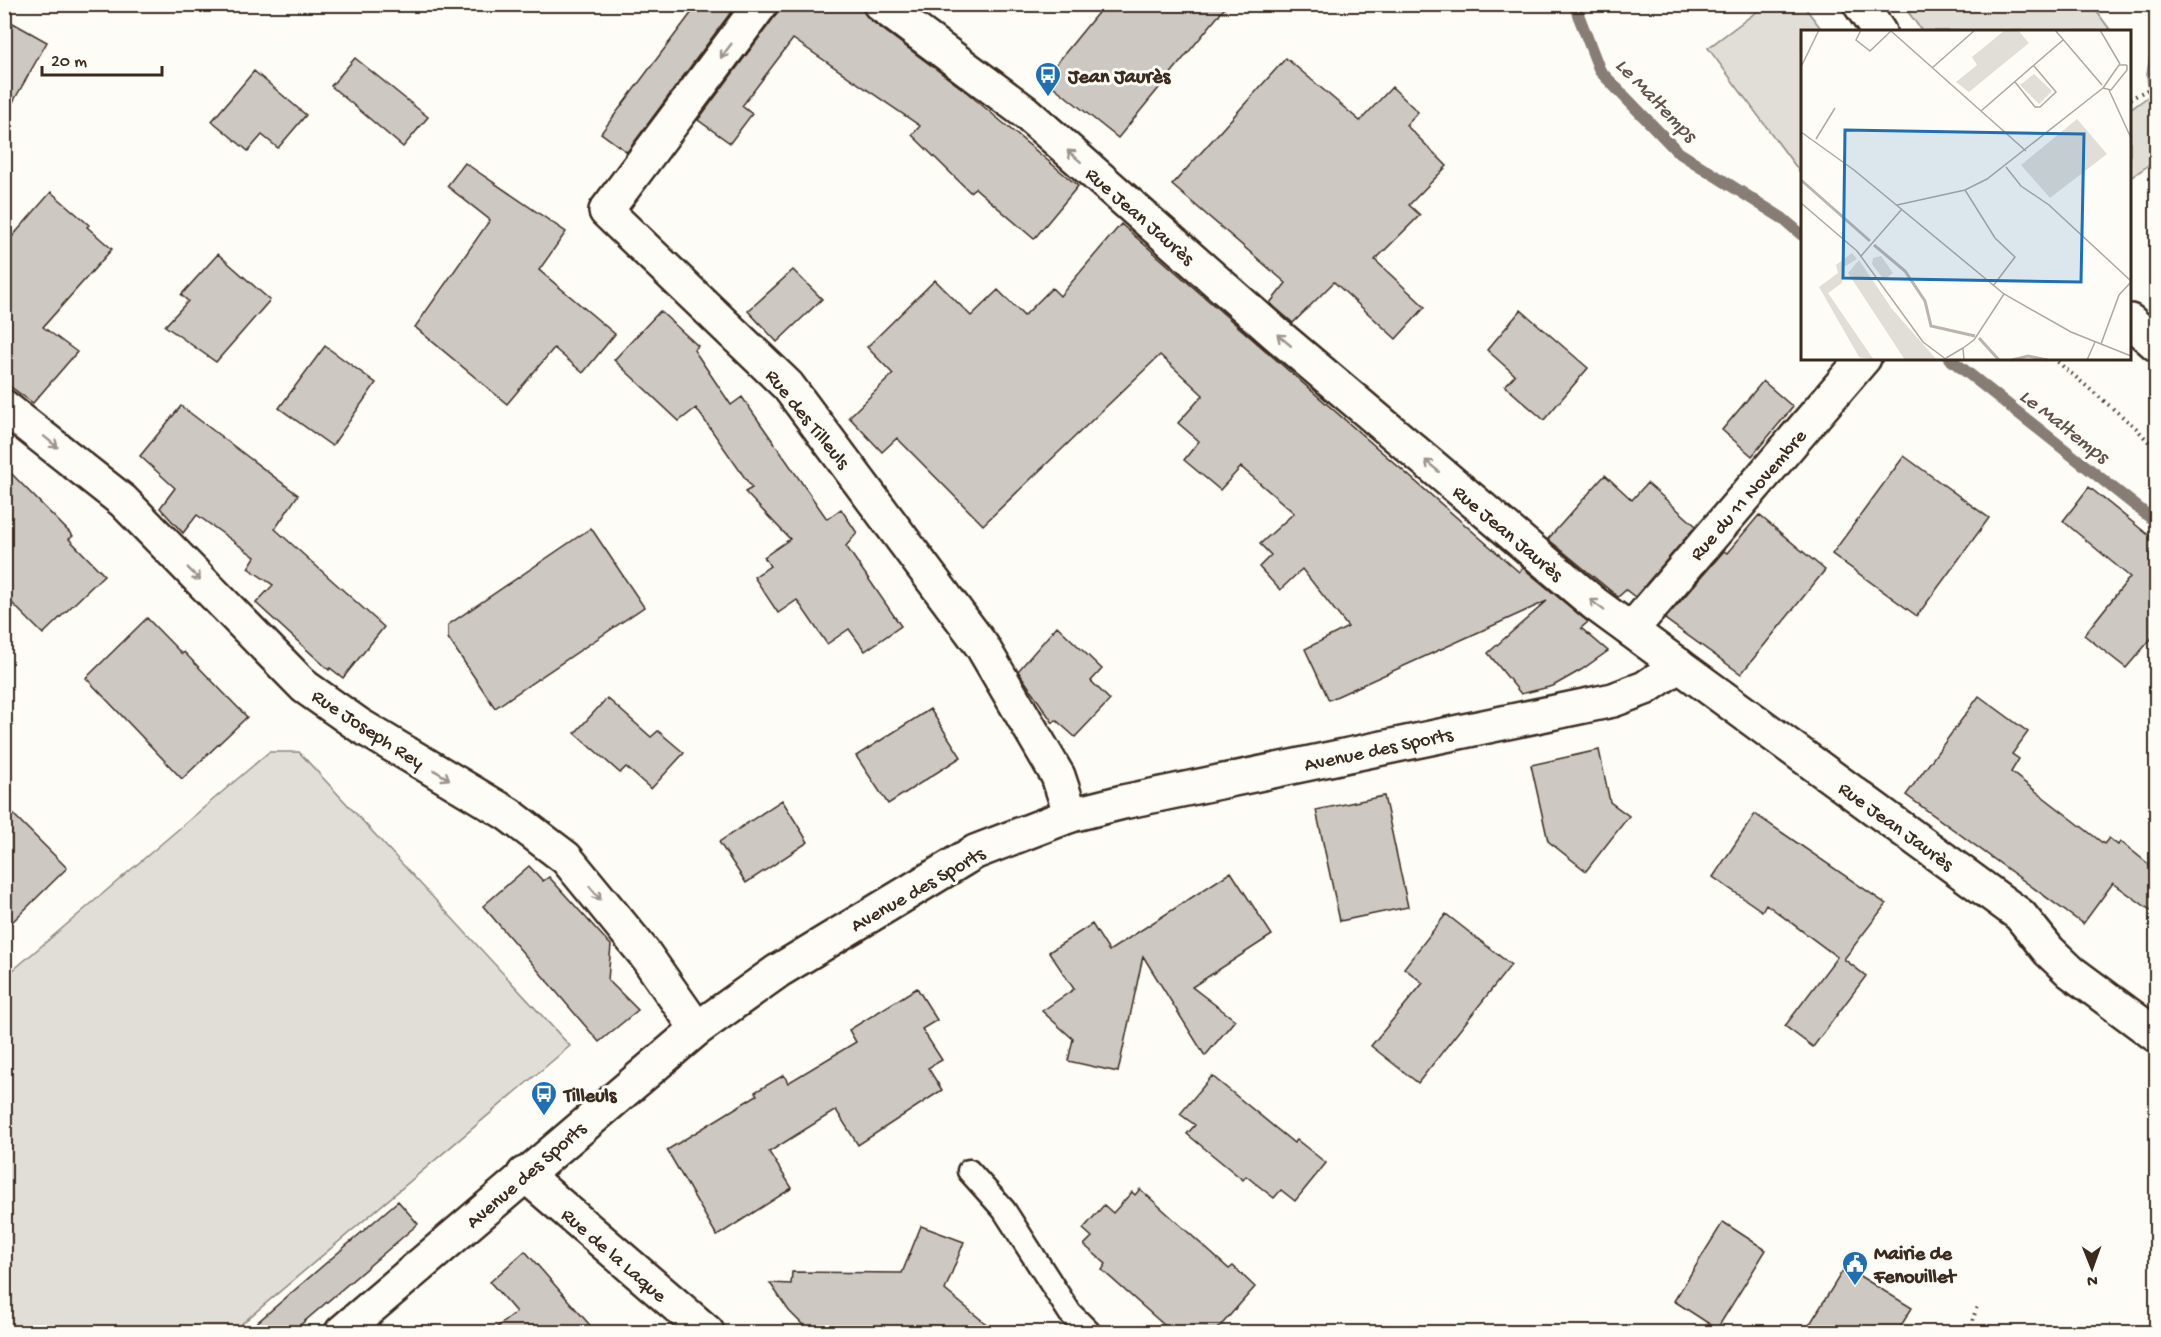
<svg xmlns="http://www.w3.org/2000/svg" width="2161" height="1337" font-family="'Gochi Hand',sans-serif">
  <style>
    .green { fill: #e1ded7; stroke: #8e847a; stroke-width: 1.5 }
    .lines { fill: none; stroke-linecap: round; stroke-linejoin: round }
    .stream { stroke: #887d74; stroke-width: 12 }
    .building { fill: #cdc8c2; stroke: #3b2a1e; stroke-width: 1.5 }
    .service-casing { stroke: #3b2a1e; stroke-width: 27 }
    .minor-casing { stroke: #3b2a1e; stroke-width: 38 }
    .secondary-casing { stroke: #3b2a1e; stroke-width: 38 }
    .path { stroke: #3b2a1e; stroke-width: 4; stroke-dasharray: 1.5 4.5; stroke-linecap: butt }
    .service { stroke: #fdfcf7; stroke-width: 22 }
    .minor { stroke: #fdfcf7; stroke-width: 33 }
    .secondary { stroke: #fdfcf7; stroke-width: 33 }
    .oneway { stroke: #9c938a }
    .labels { text-anchor: middle; stroke-width: 6; stroke-linejoin: round; paint-order: stroke }
    .poi-label { font-size: 20px; font-weight: bold; fill: #3b2a1e; stroke: #fdfcf7; text-anchor: start }
    .street-label { font-size: 20px; fill: #3b2a1e; stroke: #fdfcf7 }
    .water-label { font-size: 21px; font-style: italic; fill: #615349; stroke: #fdfcf7 }
    .inset-river { fill: none; stroke: #bbb4ad; stroke-width: 3 }
    .inset-road { fill: none; stroke: #afa8a0; stroke-width: 1.5 }
    .view { fill: #1f6fb2; fill-opacity: 0.15; stroke: #1f6fb2; stroke-width: 3 }
    .inset-edge { fill: none; stroke: #3b2a1e; stroke-width: 3 }
  </style>
  <rect width="100%" height="100%" fill="#fdfcf7"/>
  <filter id="ink" filterUnits="userSpaceOnUse"><feTurbulence type="fractalNoise" baseFrequency=".0167" numOctaves="2"/><feDisplacementMap in="SourceGraphic" scale="12" xChannelSelector="R" yChannelSelector="G"/><feConvolveMatrix kernelMatrix="1 2 1 2 8 2 1 2 1" color-interpolation-filters="sRGB"/></filter>
  <g filter="url(#ink)">
    <path class="green" d="M1767 4 1803 5 1823 31 1802 32V175L1708 48Z
      M1903 5H2092L2111 31H1922Z
      M2156 19V160L2130 178V110L2149 96 2147 75Z
      M269 752H299L570 1046 232 1332H5V977Z"/>
    <g class="lines">
      <path class="stream" d="M1574 4 1600 71 1678 152 1782 218 1802 235
        M1949 358 2156 522"/>
    </g>
    <path class="building" d="M698 4H737L627 152 601 133Z
      M779 4H862L869 19 964 90 1078 186 1034 239 975 188 970 192 912 135 920 126 793 39 742 106 752 114 730 143 698 120 776 15Z
      M1105 4H1228L1118 138 1044 79Z
      M4 18 47 42 4 118Z
      M355 58 428 117 403 147 331 86Z
      M1286 58 1360 121 1392 87 1418 112 1406 125 1447 166 1409 205 1420 215 1375 260 1425 307 1396 339 1334 282 1293 323 1270 303 1286 283 1172 185Z
      M254 71 306 115 278 148 262 135 248 151 212 121Z
      M465 163 566 232 539 270 615 334 583 373 554 348 507 404 415 327 490 220 447 186Z
      M51 192 89 225 87 227 112 249 43 327 77 352 33 403 4 382V246Z
      M1121 224 1519 572 1523 568 1588 622 1581 628 1608 651 1581 670 1553 686 1521 694 1488 653 1547 601 1329 700 1305 649 1348 627 1302 569 1280 590 1259 567 1271 555 1260 544 1294 513 1241 467 1220 490 1184 460 1199 441 1178 423 1203 395 1160 355 983 525 897 438 882 452 849 417 893 374 867 347 935 280 971 316 998 290 1024 316 1052 288 1060 296Z
      M218 254 270 300 216 362 165 326 188 301 181 295Z
      M793 270 822 299 777 342 748 311Z
      M1521 310 1588 368 1544 420 1505 386 1515 375 1487 350Z
      M660 311 698 346 694 350 731 405 742 397 827 519 841 509 857 533 846 546 901 626 865 651 849 629 827 644 797 600 778 613 754 577 770 566 764 557 790 539 745 492 752 488 696 408 679 421 614 360Z
      M325 346 376 383 332 446 279 408Z
      M1763 381 1793 407 1752 456 1722 430Z
      M181 406 298 495 275 529 384 627 343 678 330 668 329 670 256 603 273 585 248 568 255 557 197 515 183 533 160 508 175 488 140 456Z
      M1904 456 1989 518 1917 616 1832 554Z
      M4 466 73 536 69 539 104 575 43 634 4 595Z
      M1605 475 1632 500 1647 483 1696 526 1635 597 1626 590 1618 597 1548 539Z
      M2089 487 2157 542V632L2126 668 2084 635 2130 577 2063 521Z
      M1759 515 1825 570 1741 674 1665 619 1724 551 1727 553Z
      M591 528 644 607 495 708 448 638V625Z
      M147 618 182 654 184 652 247 717 182 779 86 678Z
      M1057 626 1102 669 1091 681 1110 700 1075 737 1056 720 1053 723 1018 671Z
      M1979 696 2028 732 2012 754 2019 759 2011 772 2104 844 2109 838 2118 845 2120 841 2157 871V915L2113 883 2083 924 1906 795Z
      M607 698 651 737 658 731 684 753 651 789 626 767 620 773 575 733Z
      M930 709 961 757 888 804 856 756Z
      M1599 750 1610 802 1629 816 1586 871 1548 841 1531 765Z
      M1384 796 1408 907 1340 921 1316 810Z
      M782 800 808 842 746 883 719 842Z
      M4 805 67 868 4 930Z
      M1755 814 1886 904 1844 959 1866 976 1813 1047 1785 1026 1837 957 1766 904 1762 911 1713 877Z
      M529 866 543 881 549 877 607 941 611 945 608 980 638 1010 599 1042 483 906Z
      M1231 872 1272 935 1192 987 1235 1020 1205 1056 1143 956 1118 1072 1068 1061 1073 1039 1042 1011 1074 989 1049 952 1092 924 1109 951Z
      M1446 914 1511 965 1418 1083 1371 1046 1423 983 1404 968Z
      M917 988 937 1020 922 1029 942 1060 928 1068 942 1090 858 1145 836 1110 769 1152 792 1188 717 1236 667 1150 757 1095 755 1092 784 1075 788 1083 856 1042 849 1030Z
      M1212 1076 1294 1143 1297 1140 1326 1163 1295 1201 1281 1190 1274 1198 1246 1176 1243 1180 1187 1134 1195 1125 1180 1114Z
      M1140 1189 1229 1269 1233 1266 1255 1287 1215 1332H1172L1102 1270 1106 1264 1084 1245 1092 1237 1083 1229 1104 1205 1113 1213 1132 1192 1135 1195Z
      M398 1201 418 1224 292 1332H246Z
      M1723 1222 1766 1250 1717 1329 1674 1301Z
      M921 1226 964 1242 945 1290 996 1332H810L789 1311 770 1283 791 1284 792 1272 902 1273Z
      M525 1251 596 1332H491L516 1312 490 1282Z
      M1845 1267 1912 1308 1897 1332H1805Z"/>
    <g class="lines">
      <defs>
        <path id="service" d="M969 1171 1004 1210 1070 1313 1089 1332"/>
        <path id="minor" d="M761 4 606 211 788 386 982 646 1058 776 1071 815
          M1860 4 1879 32
          M2130 321 2156 344
          M4 407 123 501 305 687 359 725 508 814 566 858 644 953 697 1029
          M1631 630 1864 358
          M524 1174 707 1332"/>
        <path id="secondary" d="M880 4 1025 112 1275 333 1595 604 2020 915 2049 951 2071 972 2156 1035
          M342 1332 697 1029 778 971 975 852 1071 815 1123 802 1613 700 1645 688 1679 665"/>
      </defs>
      <use href="#service" class="service-casing"/>
      <use href="#minor" class="minor-casing"/>
      <use href="#secondary" class="secondary-casing"/>
      <path class="path" d="M2130 99 2156 85
        M2053 358 2136 428 2156 450
        M1969 1332 1977 1306"/>
      <use href="#service" class="service"/>
      <use href="#minor" class="minor"/>
      <use href="#secondary" class="secondary"/>
    </g>
    <defs><path id="oneway-shaft" d="M-6 0H5M1.5-3L5.5 0L1.5 3" fill="none" stroke-width="1.6" stroke-linecap="round" stroke-linejoin="round" transform="scale(1.5)"/></defs>
    <g class="oneway">
      <use href="#oneway-shaft" transform="translate(726 51) rotate(127)"/>
      <use href="#oneway-shaft" transform="translate(1074 156) rotate(-139)"/>
      <use href="#oneway-shaft" transform="translate(1284 340) rotate(-140)"/>
      <use href="#oneway-shaft" transform="translate(51 442) rotate(39)"/>
      <use href="#oneway-shaft" transform="translate(1432 466) rotate(-140)"/>
      <use href="#oneway-shaft" transform="translate(194 574) rotate(45)"/>
      <use href="#oneway-shaft" transform="translate(1597 605) rotate(-143)"/>
      <use href="#oneway-shaft" transform="translate(442 775) rotate(31)"/>
      <use href="#oneway-shaft" transform="translate(595 893) rotate(50)"/>
    </g>
  </g>
  <defs>
    <symbol id="bus-pin" viewBox="-11 -11 22 30"><path d="M0 17L-7.5 6A9.5 9.5 0 1 1 7.5 6Z" fill="#1f6fb2" stroke="#fdfcf7"/><path d="M-5-6H5V4H4V6H2V4H-2V6H-4V4H-5ZM-3.5-4V0h7V-4ZM-3.5 1.2v1.5H-2V1.2ZM2 1.2v1.5H3.5V1.2Z" fill="#fff"/></symbol>
    <symbol id="civic-pin" viewBox="-11 -11 22 30"><path d="M0 17L-7.5 6A9.5 9.5 0 1 1 7.5 6Z" fill="#1f6fb2" stroke="#fdfcf7"/><path d="M-.6-6.5H3V-4.5H.6V-3L4-1V1h2V6H-6V1h2V-1L-.6-3ZM-1.2 2.5V6h2.4V2.5Z" fill="#fff"/></symbol>
  </defs>
  <g fill-rule="evenodd">
    <use href="#bus-pin" x="1033" y="60" width="30" height="40"/>
    <use href="#bus-pin" x="529" y="1079" width="30" height="40"/>
    <use href="#civic-pin" x="1840" y="1249" width="30" height="40"/>
  </g>
  <g class="labels">
    <g class="poi-label">
      <text x="1068" y="82">Jean Jaurès</text>
      <text x="564" y="1101">Tilleuls</text>
      <text x="1874" y="1259">Mairie de<tspan x="1874" dy="23">Fenouillet</tspan></text>
    </g>
    <g class="street-label">
      <text transform="translate(1141 215) rotate(41)" y="7">Rue Jean Jaurès</text>
      <text transform="translate(809 418) rotate(51)" y="7">Rue des Tilleuls</text>
      <text transform="translate(1747 494) rotate(-49)" y="7">Rue du 11 Novembre</text>
      <text transform="translate(1509 532) rotate(40)" y="7">Rue Jean Jaurès</text>
      <text transform="translate(369 728) rotate(33)" y="7">Rue Joseph Rey</text>
      <text transform="translate(1378 748) rotate(-12)" y="7">Avenue des Sports</text>
      <text transform="translate(1897 825) rotate(36)" y="7">Rue Jean Jaurès</text>
      <text transform="translate(917 888) rotate(-30)" y="7">Avenue des Sports</text>
      <text transform="translate(525 1174) rotate(-41)" y="7">Avenue des Sports</text>
      <text transform="translate(615 1254) rotate(41)" y="7">Rue de la Laque</text>
    </g>
    <g class="water-label">
      <text transform="translate(1657 99) rotate(46)" y="7">Le Maltemps</text>
      <text transform="translate(2065 425) rotate(38)" y="7">Le Maltemps</text>
    </g>
  </g>
  <g transform="translate(1801 30)">
    <rect width="330" height="330" fill="#fdfcf7"/>
    <path d="M204 0H217L228 13 168 62 155 52 176 35 171 27ZM233 44 251 61 238 74 219 55ZM276 89 306 124 249 168 220 135ZM51 223 56 229 43 237 41 253 27 263 73 330 58 327 18 257 37 243 35 235ZM80 226 92 243 83 250 71 234 72 228ZM58 230 91 279 136 330H104L47 243Z" fill="#e1ded7"/>
    <path class="inset-river" d="M0 150 69 211M73 215 104 241 124 271 130 296 174 306M178 308 198 330M211 330 227 326 246 330"/>
    <path class="inset-road" d="M60 0 55 10 69 21 90 1 225 121M254 0 301 55M299 0 319 34M0 37 18 0M131 38 174 0M214 52 234 77H239L255 62 233 36M302 58 318 35H326M302 58 310 60 326 40V35M308 60 330 108M180 81 262 10M0 102 53 140 203 264 270 302 330 326M15 109 34 78M205 137 220 156 248 175 330 251M164 160 194 208 214 227 192 256M0 173 56 221 122 312 146 330M96 175 164 160 186 149 302 58M60 226 101 179M300 314 318 265 330 252M145 328 162 318M163 330 162 318 173 310 203 264M286 330 294 312"/>
    <path class="view" d="M44 100 283 104 280 252 42 248Z"/>
    <rect width="330" height="330" class="inset-edge"/>
  </g>
  <rect width="2161" height="1337" fill="none" stroke="#fdfcf7" stroke-width="24"/>
  <rect x="12" y="12" width="2137" height="1313" fill="none" stroke="#3b2a1e" stroke-width="2" filter="url(#ink)"/>
  <g transform="translate(2092 1268) rotate(179)" stroke="#fdfcf7" stroke-width="4.5" paint-order="stroke">
  <path d="M0-4.5L10 22L0 15L-10 22Z" fill="#3b2a1e"/>
  <text y="-9" font-size="16" font-weight="bold" text-anchor="middle" fill="#3b2a1e">N</text>
  </g>
  <path d="M42 66v9h120v-9" fill="none" stroke="#3b2a1e" stroke-width="3"/>
  <text x="51" y="66" font-size="18" fill="#3b2a1e" stroke="#fdfcf7" stroke-width="4.5" paint-order="stroke">20 m</text>
</svg>
